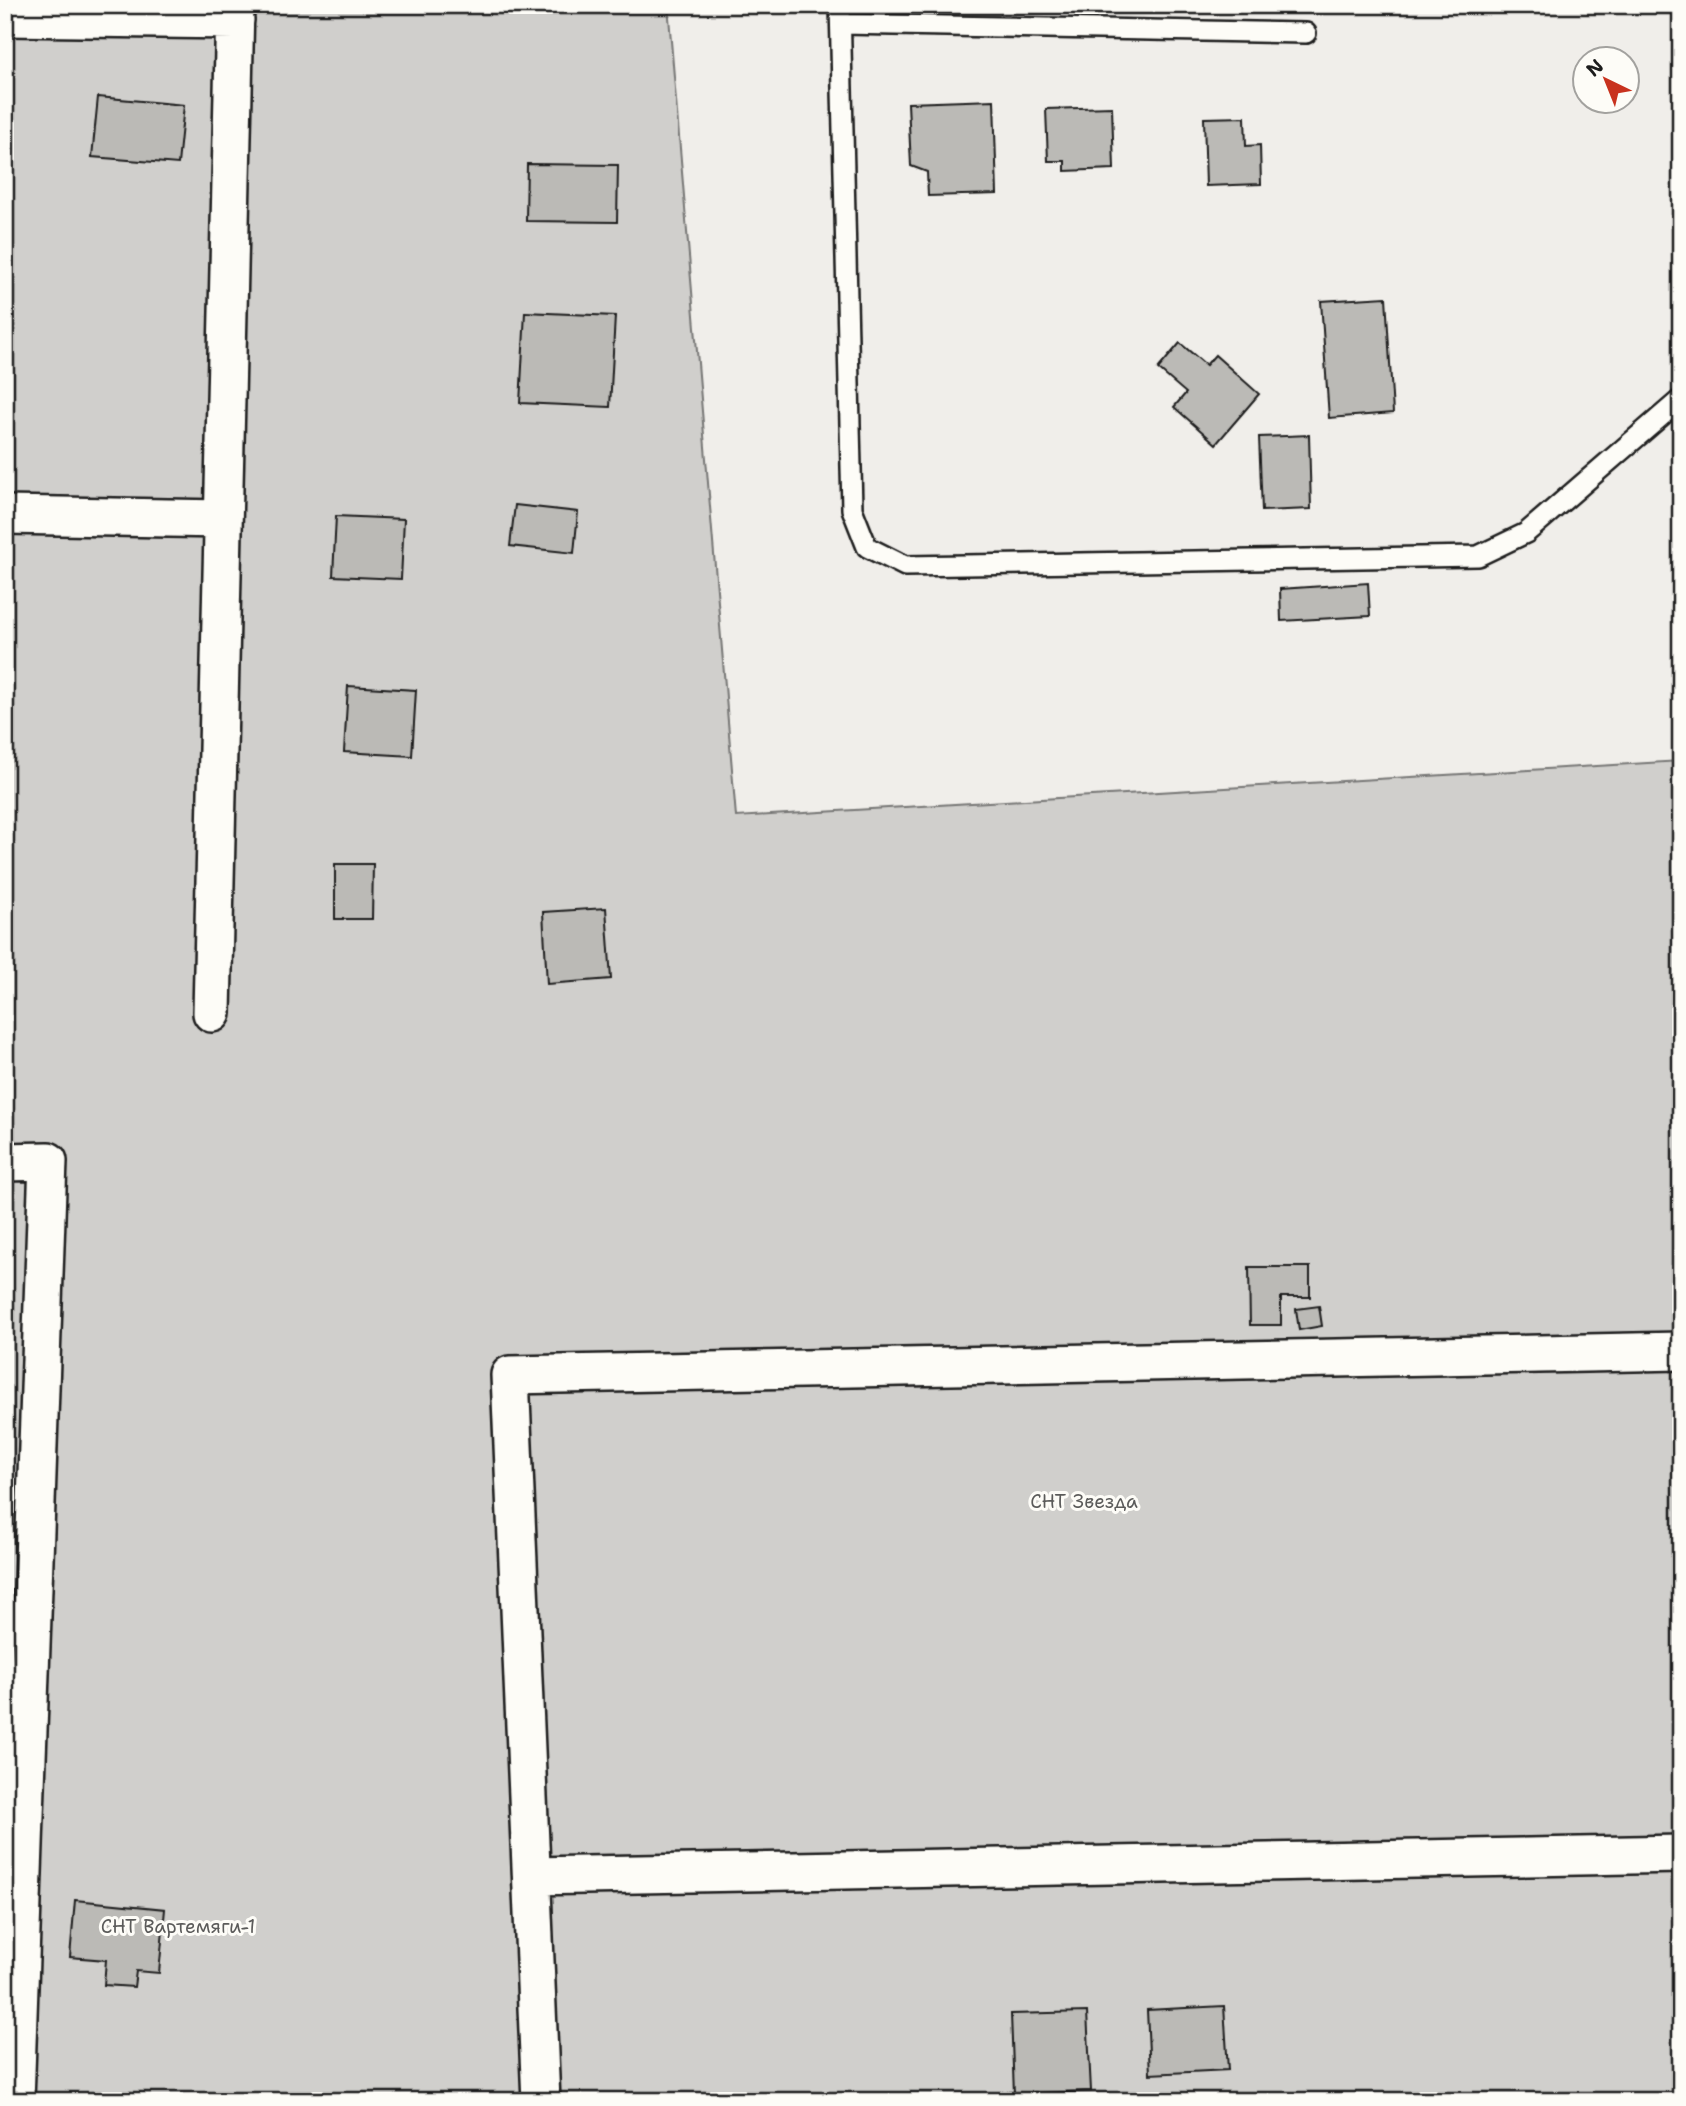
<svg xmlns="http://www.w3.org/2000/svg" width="1686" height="2106" font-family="'Shantell Sans',sans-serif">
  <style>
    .green { fill: #d0cfcc; stroke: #767674; stroke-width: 2 }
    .building { fill: #bbbab6; stroke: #1c1c1c; stroke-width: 2 }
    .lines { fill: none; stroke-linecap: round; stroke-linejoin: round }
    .lane-casing { stroke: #1c1c1c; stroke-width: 24 }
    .street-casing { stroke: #1c1c1c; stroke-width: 42 }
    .lane { stroke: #fdfcf7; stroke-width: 19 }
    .street { stroke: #fdfcf7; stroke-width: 37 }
    .labels { text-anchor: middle; stroke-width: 6; stroke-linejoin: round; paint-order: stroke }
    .park-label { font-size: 19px; fill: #5b5b5a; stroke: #fdfcf7 }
  </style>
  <rect width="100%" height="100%" fill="#f0eeea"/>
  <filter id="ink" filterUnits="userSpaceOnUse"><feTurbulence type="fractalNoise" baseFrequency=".0143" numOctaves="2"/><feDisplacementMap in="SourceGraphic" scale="14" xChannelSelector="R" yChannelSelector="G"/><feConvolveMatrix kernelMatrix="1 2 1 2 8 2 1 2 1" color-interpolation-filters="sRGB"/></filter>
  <g filter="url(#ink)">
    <path class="green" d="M5 5H668L736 817 1681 761V2101H5Z"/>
    <path class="building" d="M98 97 184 105 178 164 92 157Z
      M994 100 997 194 928 196 927 172 911 166 908 103Z
      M1112 107 1114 169 1065 171V161H1048L1046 109Z
      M1245 117 1246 146 1260 145 1261 184 1206 186 1204 118Z
      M527 164 618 165 617 222 526 221Z
      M1386 297 1393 413 1329 418 1321 301Z
      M525 312 615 316 610 407 520 403Z
      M1180 343 1206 365 1215 355 1259 394 1216 444 1174 407 1186 393 1158 369Z
      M1309 435 1311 509 1262 511 1259 437Z
      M515 505 578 512 574 553 510 546Z
      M336 516 404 519 401 579 333 576Z
      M1368 583 1370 616 1281 621 1280 589Z
      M348 686 416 690 412 756 344 752Z
      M335 864H373L372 919H335Z
      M606 908 611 979 547 984 543 912Z
      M1249 1267H1310V1297H1281V1325H1250Z
      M1319 1306 1322 1326 1299 1330 1296 1309Z
      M75 1900 165 1909 159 1973 136 1971 134 1987 104 1985 106 1960 70 1957Z
      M1224 2006 1228 2070 1150 2074 1147 2010Z
      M1087 2012 1091 2091 1014 2094 1011 2014Z"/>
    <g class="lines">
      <defs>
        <path id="lane" d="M840 5 852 509 867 547 905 566 1478 556 1526 533 1681 399
          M841 24 1306 33"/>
        <path id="street" d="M5 17 235 20
          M5 515 223 519
          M212 1013 235 5
          M5 1162 48 1161 15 2101
          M532 1876 1681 1854
          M541 2101 510 1375 1681 1351"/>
      </defs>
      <use href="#lane" class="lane-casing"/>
      <use href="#street" class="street-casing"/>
      <use href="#lane" class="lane"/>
      <use href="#street" class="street"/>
    </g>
  </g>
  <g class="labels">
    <g class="park-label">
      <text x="1084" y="1508">СНТ Звезда</text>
      <text x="178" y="1933">СНТ Вартемяги-1</text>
    </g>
  </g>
  <rect width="1686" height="2106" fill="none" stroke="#fdfcf7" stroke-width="28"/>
  <rect x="14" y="14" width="1658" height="2078" fill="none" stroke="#1c1c1c" stroke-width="2.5" filter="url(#ink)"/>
  <g transform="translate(1606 80) rotate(317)"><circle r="33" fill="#fdfcf7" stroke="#a3a29f" stroke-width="2"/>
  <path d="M0-5L12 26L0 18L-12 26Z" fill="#c8321e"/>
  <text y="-10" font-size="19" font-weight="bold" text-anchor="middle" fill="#1c1c1c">N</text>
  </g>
</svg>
